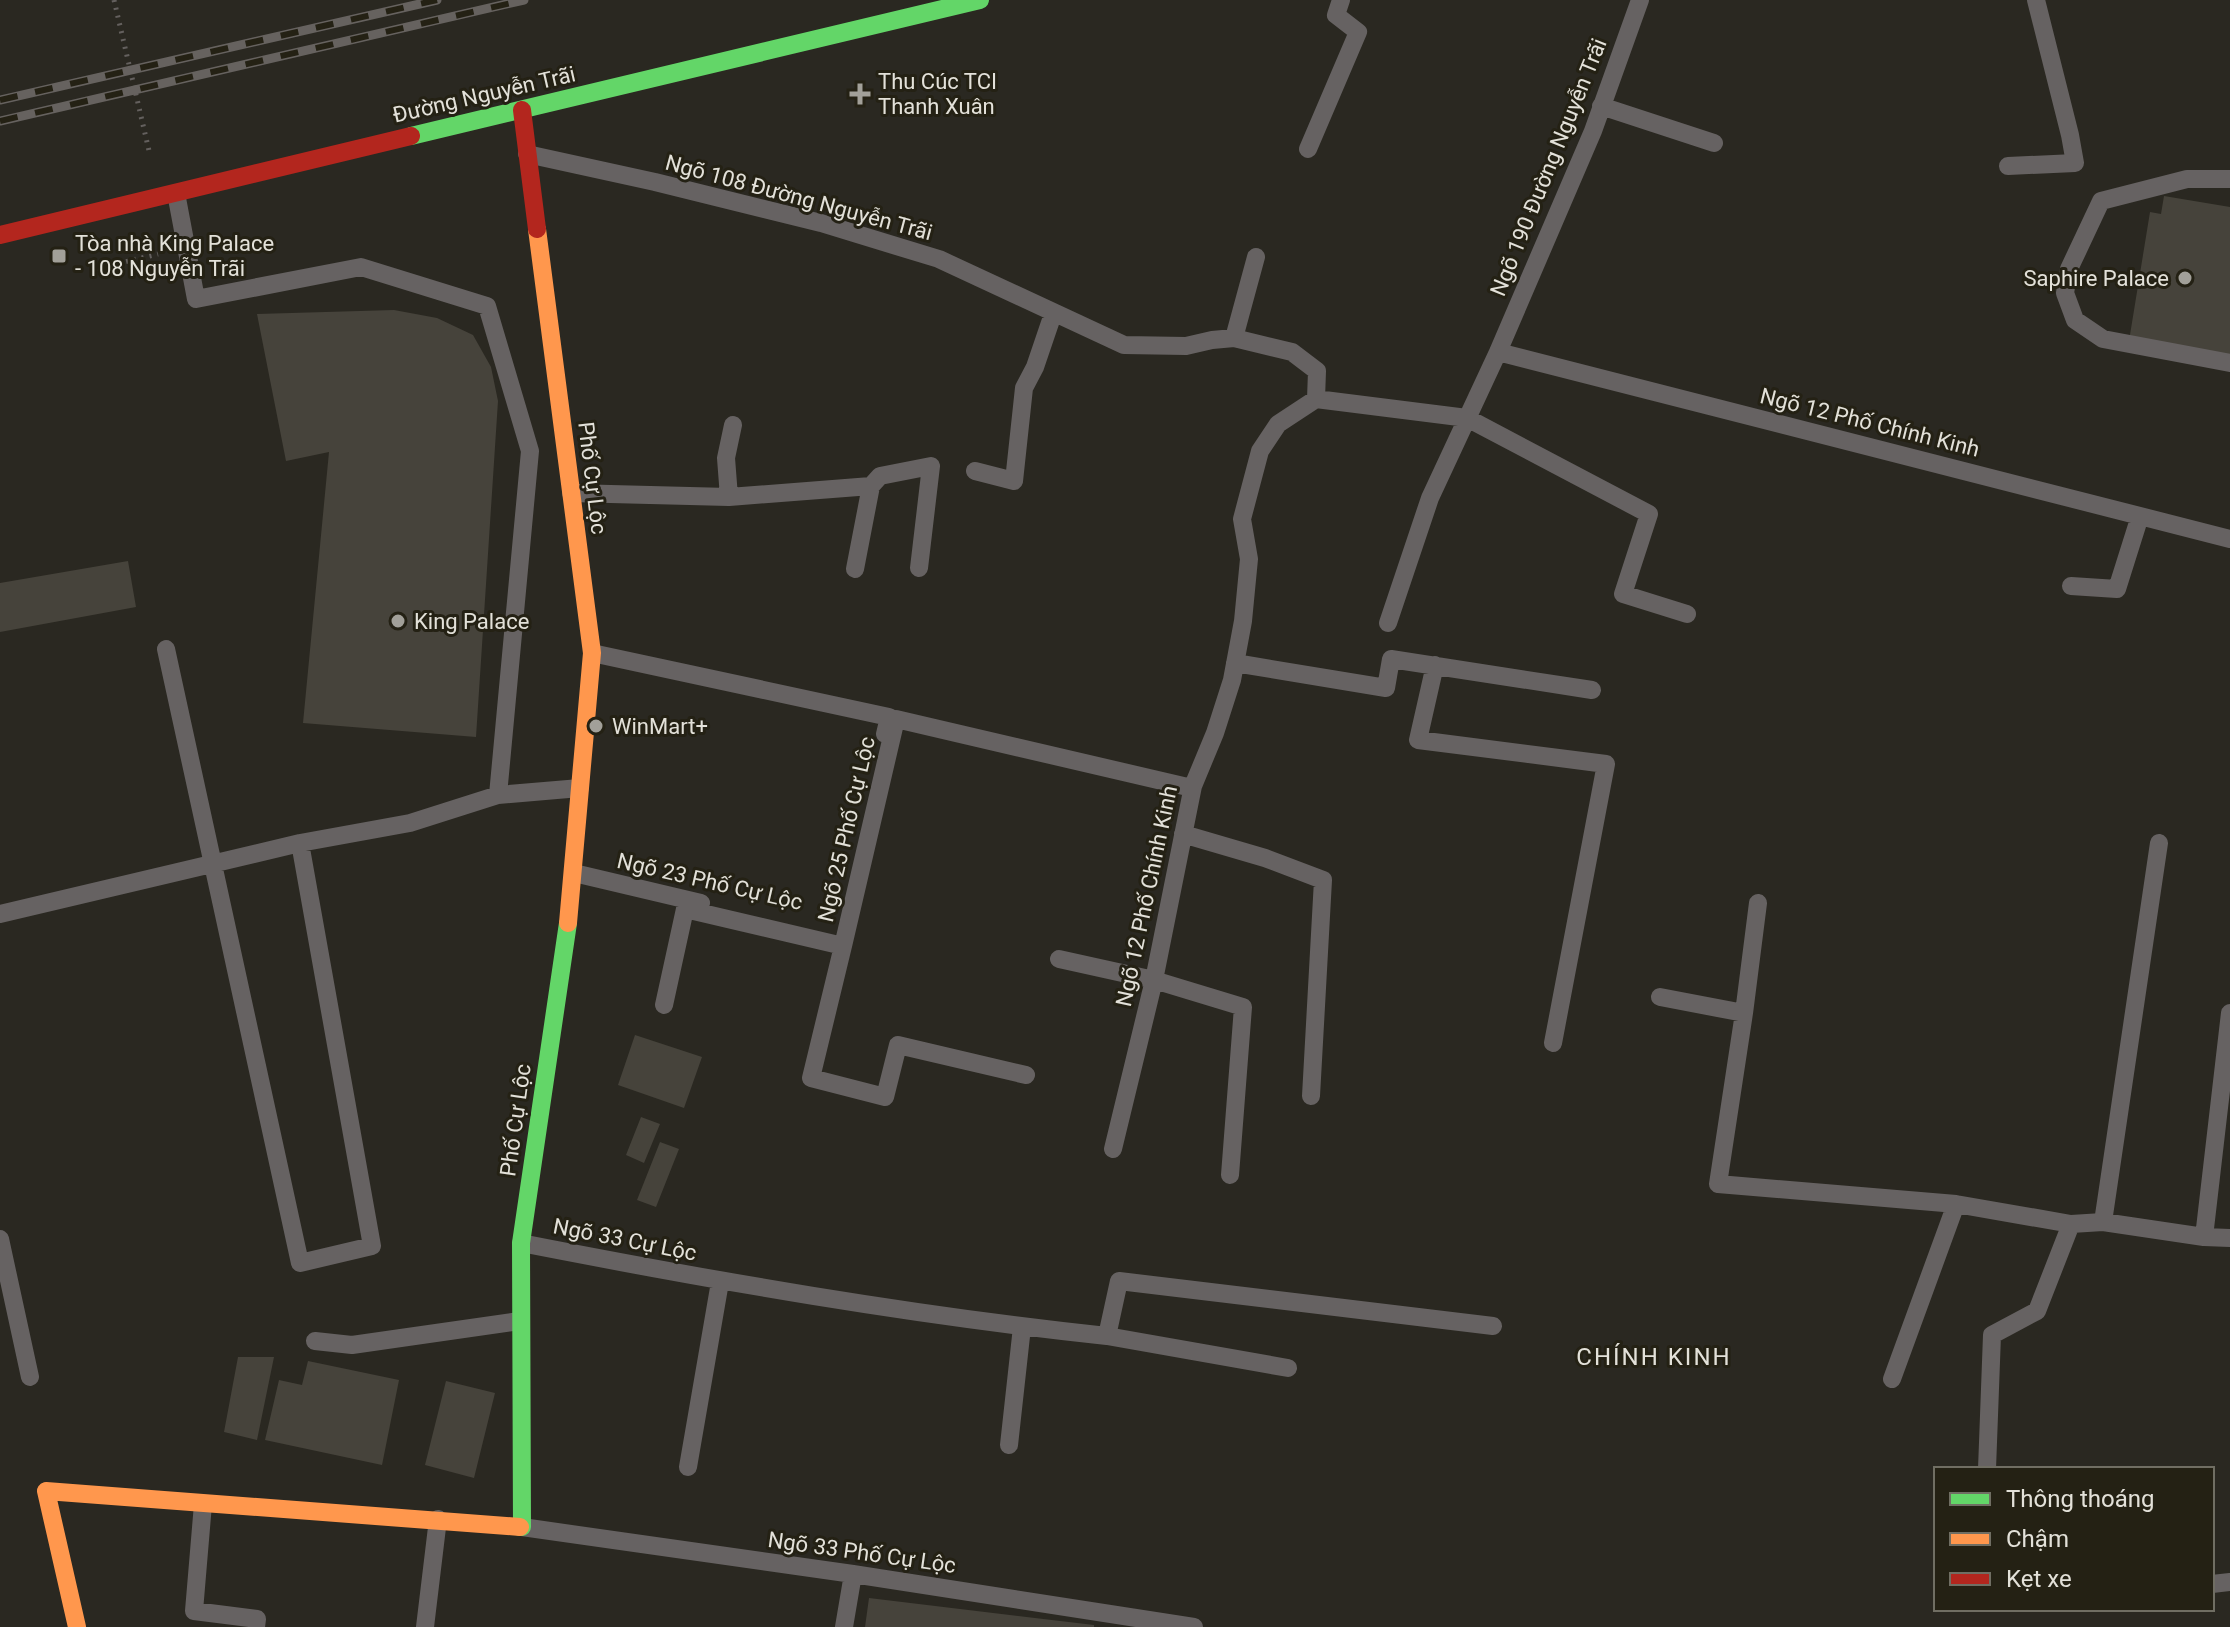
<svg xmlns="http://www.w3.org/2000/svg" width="2230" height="1627" font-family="Roboto,sans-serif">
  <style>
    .building { fill: #46433b }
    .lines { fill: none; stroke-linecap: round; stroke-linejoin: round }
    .path { stroke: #64605e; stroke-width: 5; stroke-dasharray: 2 6; stroke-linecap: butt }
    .lane { stroke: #666262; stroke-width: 18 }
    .fast { stroke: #63d668; stroke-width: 18 }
    .slow { stroke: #ff974d; stroke-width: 18 }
    .jam { stroke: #b3261e; stroke-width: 18 }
    .rail-casing { stroke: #66625f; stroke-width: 9 }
    .rail { stroke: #242114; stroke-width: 6; stroke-dasharray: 18; stroke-linecap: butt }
    .poi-dot { fill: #a2a099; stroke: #242114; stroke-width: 3 }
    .labels { text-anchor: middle; stroke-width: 6; stroke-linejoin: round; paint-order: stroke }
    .poi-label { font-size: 22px; fill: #e3e1d9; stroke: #242114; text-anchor: start }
    .street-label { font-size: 22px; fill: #e3e1d9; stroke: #242114 }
    .neighbourhood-label { font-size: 24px; letter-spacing: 2px; fill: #e3e1d9; stroke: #242114 }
  </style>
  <rect width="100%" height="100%" fill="#2a2821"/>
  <path class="building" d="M2164 196 2230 207V358L2129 341 2150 212 2161 214Z
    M394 310 437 318 473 335 491 367 498 401 476 737 303 723 329 452 286 461 257 314Z
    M128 561 136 607 0 632V583Z
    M635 1035 702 1057 684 1108 618 1085Z
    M641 1117 660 1124 644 1163 626 1155Z
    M660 1142 679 1149 656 1207 637 1200Z
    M238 1357H274L257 1440 224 1432Z
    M308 1361 399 1380 382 1465 265 1440 279 1380 302 1385Z
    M446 1381 495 1393 474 1478 425 1465Z
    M869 1598 1094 1625V1627H865Z"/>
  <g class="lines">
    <path class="path" d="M114 0 150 155
      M95 269 158 254"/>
    <path class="lane" d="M1601 106 1714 143
      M1308 149 1358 32 1336 15 1341 0
      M527 154 655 182 821 223 939 259 1124 345 1186 346 1212 340 1234 338 1292 352 1317 371 1316 399
      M2008 166 2075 163 2070 135 2036 0
      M2230 179H2187L2101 201 2069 269 2065 293 2075 320 2103 339 2230 363
      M176 193 196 299 361 267 487 306 530 451 498 795 580 788
      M1234 338 1256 257
      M1498 352 2230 539
      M1316 399 1467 418 1649 514 1623 594 1687 614
      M975 471 1014 481 1024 388 1035 367 1053 314
      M571 493 729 497 871 486 880 476 931 466 919 568
      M729 497 726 458 733 425
      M855 569 871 486
      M2071 586 2117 589 2140 516
      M1388 623 1430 498 1498 352 1593 131 1640 0
      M166 649 300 1263 372 1246 300 843
      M592 653 889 717 885 734
      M1235 663 1386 688 1391 659 1592 690
      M1435 665 1418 740 1606 764 1553 1043
      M1183 834 1265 858 1323 880 1311 1096
      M574 873 701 903
      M0 914 300 843 410 823 498 795
      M843 946 811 1078 885 1097 898 1045 1026 1075
      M1059 959 1154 980 1243 1007 1230 1175
      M1660 997 1744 1013 1718 1184 1956 1204 2071 1224 2103 1222 2204 1237 2230 1238
      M664 1005 685 909 843 946 896 719 1192 788
      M1744 1013 1758 903
      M1113 1149 1154 980 1193 786 1215 733 1232 680 1243 621 1249 559 1242 519 1260 451 1278 424 1316 399
      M2103 1222 2159 843
      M2204 1237 2230 1013
      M0 1239 30 1377
      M521 1243C715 1281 910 1315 1107 1336L1119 1281 1493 1326
      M1107 1336 1288 1368
      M315 1341 352 1345 520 1321
      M1892 1379 1956 1204
      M1009 1445 1022 1327
      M688 1467 720 1282
      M1987 1469 1992 1335 2037 1311 2071 1224
      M203 1504 194 1611 257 1619 256 1627
      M522 1527 853 1574 1194 1627
      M2212 1584 2230 1582
      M425 1627 438 1519
      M844 1627 853 1574"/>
    <path class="fast" d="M411 136 980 0
      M520 1527H522L521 1243 568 923"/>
    <path class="slow" d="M537 229 592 653 568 923
      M77 1627 46 1491 520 1527"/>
    <path class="jam" d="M522 110 537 229
      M0 235 411 136"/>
    <defs>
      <path id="rail" d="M0 100 437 0
        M0 121 524 0"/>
    </defs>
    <use href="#rail" class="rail-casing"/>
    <use href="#rail" class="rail"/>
  </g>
  <g class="poi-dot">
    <path d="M856 82h8v8h8v8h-8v8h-8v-8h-8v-8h8z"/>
    <rect x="51" y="248" width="16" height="16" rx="4"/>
    <circle cx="2185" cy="278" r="8"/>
    <circle cx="398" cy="621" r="8"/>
    <circle cx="596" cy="726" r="8"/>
  </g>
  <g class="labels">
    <g class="poi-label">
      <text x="878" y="89">Thu Cúc TCI<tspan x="878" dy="25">Thanh Xuân</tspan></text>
      <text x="75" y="251">Tòa nhà King Palace<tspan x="75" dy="25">- 108 Nguyễn Trãi</tspan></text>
      <text x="2169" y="286" text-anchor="end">Saphire Palace</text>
      <text x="414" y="629">King Palace</text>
      <text x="612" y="734">WinMart+</text>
    </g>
    <g class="street-label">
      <text transform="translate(484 94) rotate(-13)" y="8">Đường Nguyễn Trãi</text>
      <text transform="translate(1548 167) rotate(-68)" y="8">Ngõ 190 Đường Nguyễn Trãi</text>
      <text transform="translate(799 197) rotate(15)" y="8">Ngõ 108 Đường Nguyễn Trãi</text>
      <text transform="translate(1870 422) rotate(14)" y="8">Ngõ 12 Phố Chính Kinh</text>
      <text transform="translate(593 478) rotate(83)" y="8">Phố Cự Lộc</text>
      <text transform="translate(846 829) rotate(-77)" y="8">Ngõ 25 Phố Cự Lộc</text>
      <text transform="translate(710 881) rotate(13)" y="8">Ngõ 23 Phố Cự Lộc</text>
      <text transform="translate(1146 896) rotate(-78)" y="8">Ngõ 12 Phố Chính Kinh</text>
      <text transform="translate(515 1120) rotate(-82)" y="8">Phố Cự Lộc</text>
      <text transform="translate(625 1239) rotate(11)" y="8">Ngõ 33 Cự Lộc</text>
      <text transform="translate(862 1552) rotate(8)" y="8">Ngõ 33 Phố Cự Lộc</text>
    </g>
    <g class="neighbourhood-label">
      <text x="1654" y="1365">CHÍNH KINH</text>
    </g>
  </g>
  <rect x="1934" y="1467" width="280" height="144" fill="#242114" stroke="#706e63" stroke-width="2"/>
  <rect x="1950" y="1493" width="40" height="12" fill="#63d668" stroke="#706e63" stroke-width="2"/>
  <text x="2006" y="1507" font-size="24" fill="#e3e1d9">Thông thoáng</text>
  <rect x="1950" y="1533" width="40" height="12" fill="#ff974d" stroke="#706e63" stroke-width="2"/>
  <text x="2006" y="1547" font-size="24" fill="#e3e1d9">Chậm</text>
  <rect x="1950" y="1573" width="40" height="12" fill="#b3261e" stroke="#706e63" stroke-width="2"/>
  <text x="2006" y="1587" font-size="24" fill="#e3e1d9">Kẹt xe</text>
</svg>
